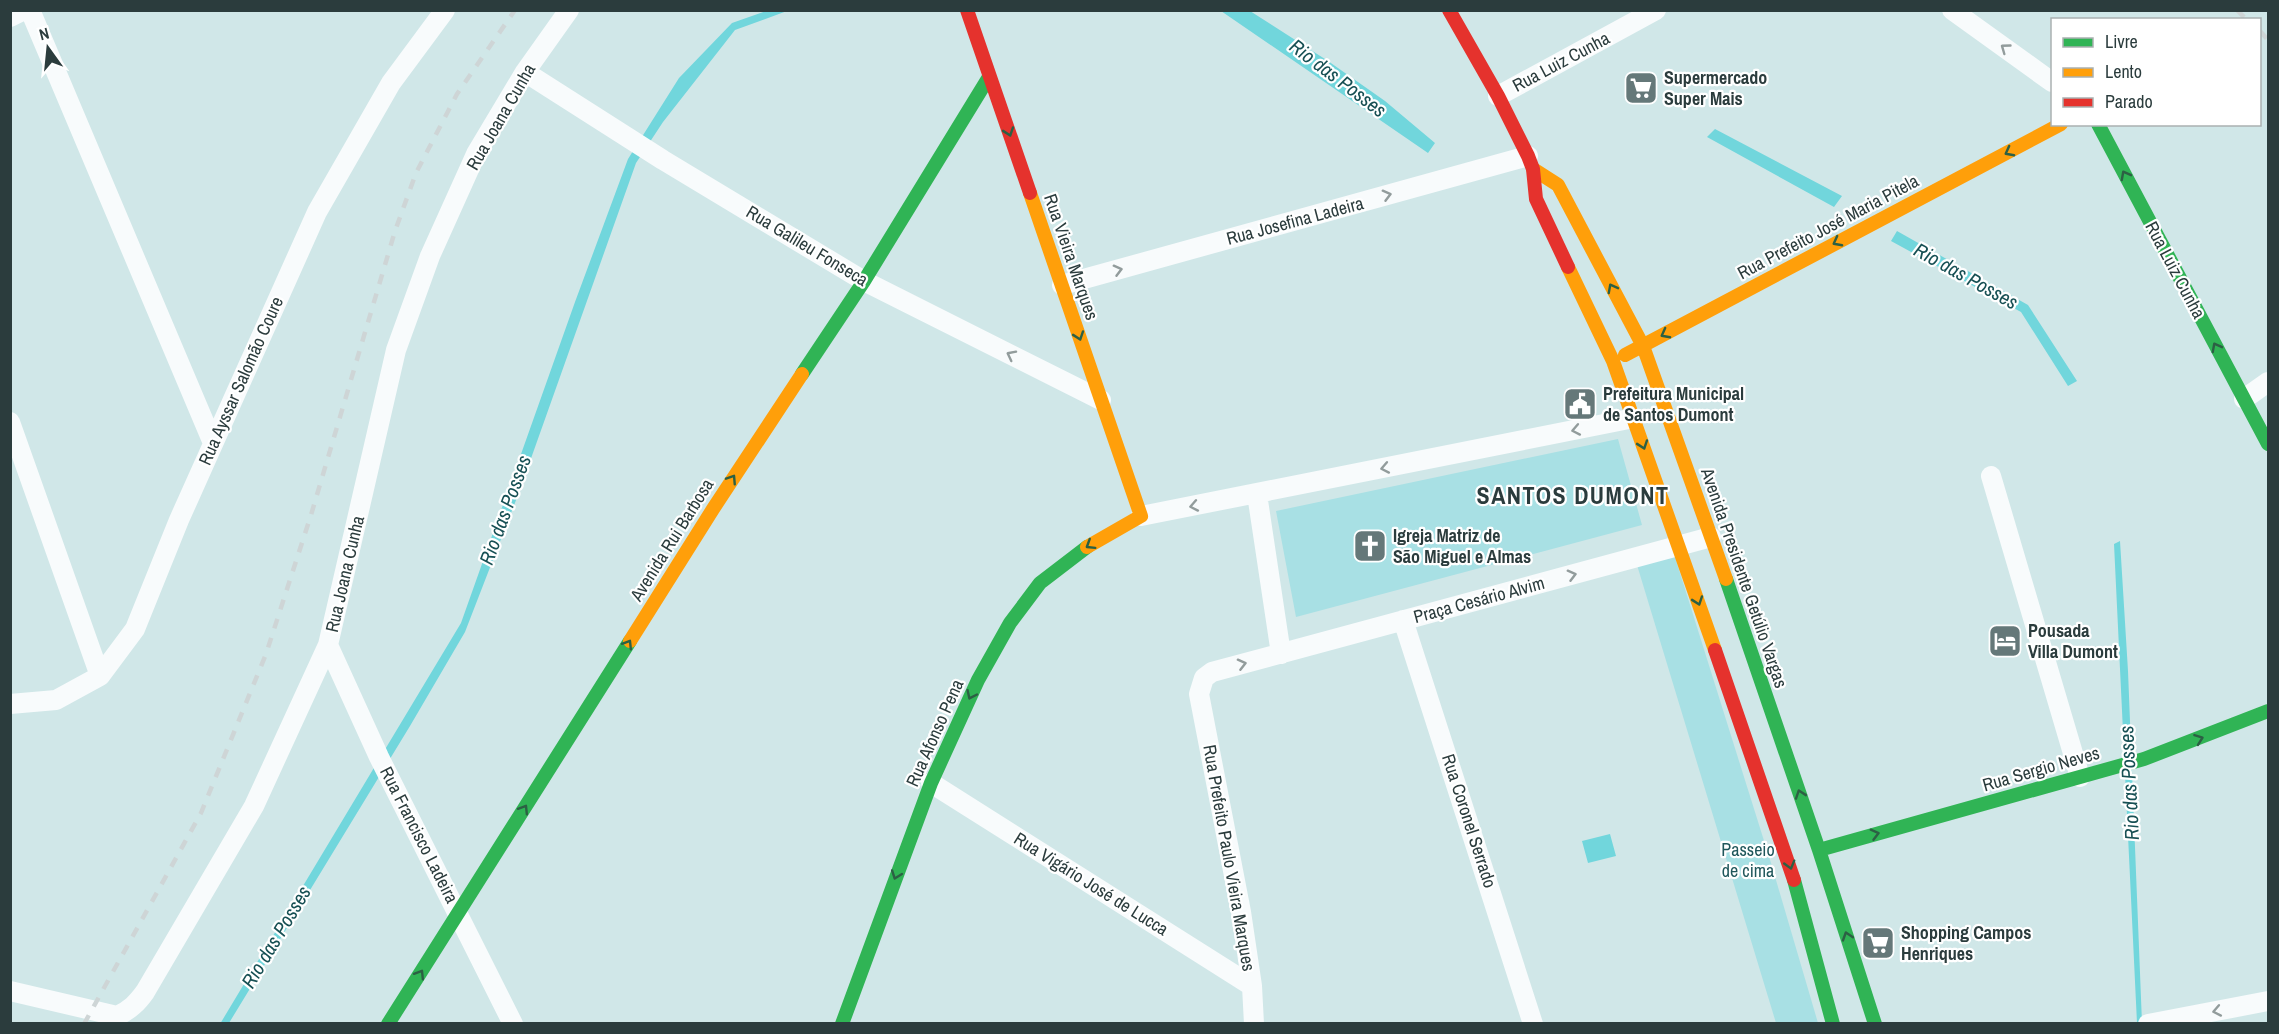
<svg xmlns="http://www.w3.org/2000/svg" width="2279" height="1034" font-family="'Archivo Narrow',sans-serif">
  <style>
    .green { fill: #a8e0e4 }
    .water { fill: #71d6dc }
    .lines { fill: none; stroke-linecap: round; stroke-linejoin: round }
    .street { stroke: #f8fbfc; stroke-width: 20 }
    .fast { stroke: #30b455; stroke-width: 14 }
    .slow { stroke: #ff9f0a; stroke-width: 14 }
    .jam { stroke: #e5322d; stroke-width: 14 }
    .rail { stroke: #ced5d6; stroke-width: 4.5; stroke-dasharray: 10 10; stroke-linecap: butt }
    .oneway { stroke: #929c9c }
    .oneway2 { stroke: #2c6044 }
    .labels { text-anchor: middle; stroke-width: 4.5; stroke-linejoin: round; paint-order: stroke }
    .street-label { font-size: 18px; fill: #2b3c3d; stroke: #fff }
    .poi-label { font-size: 18px; font-weight: bold; fill: #2b3c3d; stroke: #fff; text-anchor: start }
    .park-label { font-size: 18px; fill: #20575b; stroke: #fff }
    .water-label { font-size: 20px; font-style: italic; fill: #175054; stroke: #fff }
    .district-label { font-size: 24px; font-weight: bold; letter-spacing: 1.5px; fill: #2b3c3d; stroke: #fff }
  </style>
  <rect width="100%" height="100%" fill="#d0e7e8"/>
  <path class="green" d="M1618 439 1642 525 1296 617 1276 511Z
    M1675 557 1771 863 1818 1023H1776L1637 565Z"/>
  <path class="water" d="M766 11H787L735 30 663 122 636 163 518 495 465 632 410 726 229 1023 220 1024 461 623 575 302 628 159 679 78 732 23Z
    M1221 11H1250L1328 61 1385 101 1435 143 1428 153Z
    M1715 129 1842 196 1834 207 1707 137Z
    M1897 231 2028 305 2077 381 2068 386 2021 312 1891 241Z
    M2120 541 2128 671 2142 1023H2137L2114 544Z
    M1610 834 1616 856 1588 863 1582 841Z"/>
  <g class="lines">
    <path class="street" d="M30 10 213 443
      M1952 10 2052 82
      M10 17 24 10
      M525 72 663 160 864 281 1101 400
      M1498 96 1656 10
      M1062 285 1528 156
      M2244 399 2268 382
      M10 422 100 676
      M1991 476 2080 777
      M1257 494 1281 654
      M1141 516 1634 418
      M1403 620 1533 1024
      M328 645 379 757 513 1024
      M10 704 56 700 100 676 135 629 179 520 317 212 391 83 445 10
      M931 783 1252 986
      M10 991 117 1016C130 1010 137 1003 145 992L254 806 328 645 396 350 430 256 476 154 525 72 569 10
      M1254 1024 1252 986 1241 912 1199 694 1204 678 1212 672 1711 537
      M2148 1024 2268 1001"/>
    <path class="fast" d="M2098 124 2268 444
      M802 374 864 281 989 77
      M1726 579 1819 850 1875 1024
      M1819 850 2144 759 2268 711
      M1794 880 1833 1024
      M388 1024 630 641
      M842 1024 931 783 978 680 1010 623 1040 583 1087 547"/>
    <path class="slow" d="M1533 169 1558 185 1643 346 1726 579
      M1030 193 1141 516 1087 547
      M1568 267 1613 361 1715 650
      M1625 355 2061 124
      M630 641 713 509 802 374"/>
    <path class="jam" d="M967 10 1030 193
      M1449 10 1498 96 1528 156 1533 169 1536 199 1568 267
      M1715 650 1794 880"/>
    <path class="rail" d="M2237 10 2247 20
      M2260 31 2268 40
      M84 1024 201 813 266 654 311 515 395 231 416 173 457 94 515 10"/>
  </g>
  <defs><path id="oneway-chevron" d="M-2-3.5L2.5 0L-2 3.5" fill="none" stroke-width="1.6" stroke-linecap="round" stroke-linejoin="round" transform="scale(1.5)"/></defs>
  <g class="oneway">
    <use href="#oneway-chevron" transform="translate(2005 48) rotate(-144)"/>
    <use href="#oneway-chevron" transform="translate(1387 195) rotate(-15)"/>
    <use href="#oneway-chevron" transform="translate(1118 270) rotate(-15)"/>
    <use href="#oneway-chevron" transform="translate(1011 355) rotate(-153)"/>
    <use href="#oneway-chevron" transform="translate(1576 430) rotate(169)"/>
    <use href="#oneway-chevron" transform="translate(1385 468) rotate(169)"/>
    <use href="#oneway-chevron" transform="translate(1194 506) rotate(169)"/>
    <use href="#oneway-chevron" transform="translate(1572 575) rotate(-15)"/>
    <use href="#oneway-chevron" transform="translate(1242 664) rotate(-14)"/>
    <use href="#oneway-chevron" transform="translate(2217 1011) rotate(169)"/>
  </g>
  <g class="oneway2">
    <use href="#oneway-chevron" transform="translate(1009 132) rotate(71)"/>
    <use href="#oneway-chevron" transform="translate(2009 152) rotate(152)"/>
    <use href="#oneway-chevron" transform="translate(2125 175) rotate(-118)"/>
    <use href="#oneway-chevron" transform="translate(1837 242) rotate(152)"/>
    <use href="#oneway-chevron" transform="translate(1612 288) rotate(-118)"/>
    <use href="#oneway-chevron" transform="translate(1665 334) rotate(152)"/>
    <use href="#oneway-chevron" transform="translate(1079 336) rotate(71)"/>
    <use href="#oneway-chevron" transform="translate(2216 347) rotate(-118)"/>
    <use href="#oneway-chevron" transform="translate(1643 445) rotate(71)"/>
    <use href="#oneway-chevron" transform="translate(732 479) rotate(-57)"/>
    <use href="#oneway-chevron" transform="translate(1090 545) rotate(148)"/>
    <use href="#oneway-chevron" transform="translate(1698 601) rotate(71)"/>
    <use href="#oneway-chevron" transform="translate(628 644) rotate(-58)"/>
    <use href="#oneway-chevron" transform="translate(971 695) rotate(115)"/>
    <use href="#oneway-chevron" transform="translate(2199 739) rotate(-20)"/>
    <use href="#oneway-chevron" transform="translate(1800 794) rotate(-109)"/>
    <use href="#oneway-chevron" transform="translate(524 809) rotate(-58)"/>
    <use href="#oneway-chevron" transform="translate(1875 834) rotate(-15)"/>
    <use href="#oneway-chevron" transform="translate(1790 865) rotate(74)"/>
    <use href="#oneway-chevron" transform="translate(896 875) rotate(110)"/>
    <use href="#oneway-chevron" transform="translate(1847 936) rotate(-108)"/>
    <use href="#oneway-chevron" transform="translate(420 974) rotate(-58)"/>
  </g>
  <defs>
    <symbol id="supermarket-square" viewBox="-11 -11 22 22"><rect x="-9" y="-9" width="18" height="18" rx="4" fill="#657879" stroke="#fff"/><path d="M-6-5.5h2.5l.6 2H6L4.5 2H-2.5L-4.4-4H-6ZM-1.5 3.2a1.3 1.3 0 1 0 .1 0ZM3 3.2a1.3 1.3 0 1 0 .1 0Z" fill="#fff"/></symbol>
    <symbol id="civic-square" viewBox="-11 -11 22 22"><rect x="-9" y="-9" width="18" height="18" rx="4" fill="#657879" stroke="#fff"/><path d="M-.6-6.5H3V-4.5H.6V-3L4-1V1h2V6H-6V1h2V-1L-.6-3ZM-1.2 2.5V6h2.4V2.5Z" fill="#fff"/></symbol>
    <symbol id="church-square" viewBox="-11 -11 22 22"><rect x="-9" y="-9" width="18" height="18" rx="4" fill="#657879" stroke="#fff"/><path d="M-1.2-6h2.4v3.5h3.3v2.4h-3.3V6h-2.4V-.1h-3.3v-2.4h3.3Z" fill="#fff"/></symbol>
    <symbol id="hotel-square" viewBox="-11 -11 22 22"><rect x="-9" y="-9" width="18" height="18" rx="4" fill="#657879" stroke="#fff"/><path d="M-6-4.5h1.5V1H6V5H4.5V3h-9V5H-6ZM-4 0a1.8 1.8 0 1 1 3.6 0ZM.5 0V-2.5h3Q6-2.5 6 0Z" fill="#fff"/></symbol>
  </defs>
  <g fill-rule="evenodd">
    <use href="#supermarket-square" x="1622" y="69" width="38" height="38"/>
    <use href="#civic-square" x="1561" y="385" width="38" height="38"/>
    <use href="#church-square" x="1351" y="527" width="38" height="38"/>
    <use href="#hotel-square" x="1986" y="622" width="38" height="38"/>
    <use href="#supermarket-square" x="1859" y="924" width="38" height="38"/>
  </g>
  <g class="labels">
    <g class="street-label">
      <text transform="translate(1561 62) rotate(-28)" y="6">Rua Luiz Cunha</text>
      <text transform="translate(501 117) rotate(-60)" y="6">Rua Joana Cunha</text>
      <text transform="translate(1295 221) rotate(-15)" y="6">Rua Josefina Ladeira</text>
      <text transform="translate(1828 227) rotate(-28)" y="6">Rua Prefeito José Maria Pitela</text>
      <text transform="translate(807 246) rotate(31)" y="6">Rua Galileu Fonseca</text>
      <text transform="translate(1071 257) rotate(71)" y="6">Rua Vieira Marques</text>
      <text transform="translate(2175 270) rotate(62)" y="6">Rua Luiz Cunha</text>
      <text transform="translate(241 381) rotate(-66)" y="6">Rua Ayssar Salomão Coure</text>
      <text transform="translate(672 540) rotate(-58)" y="6">Avenida Rui Barbosa</text>
      <text transform="translate(345 574) rotate(-77)" y="6">Rua Joana Cunha</text>
      <text transform="translate(1744 578) rotate(71)" y="6">Avenida Presidente Getúlio Vargas</text>
      <text transform="translate(1479 600) rotate(-15)" y="6">Praça Cesário Alvim</text>
      <text transform="translate(935 733) rotate(-66)" y="6">Rua Afonso Pena</text>
      <text transform="translate(2041 769) rotate(-16)" y="6">Rua Sergio Neves</text>
      <text transform="translate(1469 821) rotate(72)" y="6">Rua Coronel Serrado</text>
      <text transform="translate(419 835) rotate(63)" y="6">Rua Francisco Ladeira</text>
      <text transform="translate(1229 858) rotate(80)" y="6">Rua Prefeito Paulo Vieira Marques</text>
      <text transform="translate(1091 884) rotate(32)" y="6">Rua Vigário José de Lucca</text>
    </g>
    <g class="poi-label">
      <text x="1664" y="84">Supermercado<tspan x="1664" dy="21">Super Mais</tspan></text>
      <text x="1603" y="400">Prefeitura Municipal<tspan x="1603" dy="21">de Santos Dumont</tspan></text>
      <text x="1393" y="542">Igreja Matriz de<tspan x="1393" dy="21">São Miguel e Almas</tspan></text>
      <text x="2028" y="637">Pousada<tspan x="2028" dy="21">Villa Dumont</tspan></text>
      <text x="1901" y="939">Shopping Campos<tspan x="1901" dy="21">Henriques</tspan></text>
    </g>
    <g class="park-label">
      <text x="1748" y="856">Passeio<tspan x="1748" dy="21">de cima</tspan></text>
    </g>
    <g class="water-label">
      <text transform="translate(1338 78) rotate(37)" y="7">Rio das Posses</text>
      <text transform="translate(1966 276) rotate(29)" y="7">Rio das Posses</text>
      <text transform="translate(505 510) rotate(-70)" y="7">Rio das Posses</text>
      <text transform="translate(2129 783) rotate(-93)" y="7">Rio das Posses</text>
      <text transform="translate(276 937) rotate(-59)" y="7">Rio das Posses</text>
    </g>
    <g class="district-label">
      <text x="1573" y="504">SANTOS DUMONT</text>
    </g>
  </g>
  <rect width="2279" height="1034" fill="none" stroke="#2b3c3d" stroke-width="24"/>
  <rect x="2051" y="18" width="210" height="108" fill="#ffffff" stroke="#aab1b1" stroke-width="1.5"/>
  <rect x="2063" y="38" width="30" height="9" fill="#30b455" stroke="#aab1b1" stroke-width="1.5"/>
  <text x="2105" y="48" font-size="18" fill="#2b3c3d">Livre</text>
  <rect x="2063" y="68" width="30" height="9" fill="#ff9f0a" stroke="#aab1b1" stroke-width="1.5"/>
  <text x="2105" y="78" font-size="18" fill="#2b3c3d">Lento</text>
  <rect x="2063" y="98" width="30" height="9" fill="#e5322d" stroke="#aab1b1" stroke-width="1.5"/>
  <text x="2105" y="108" font-size="18" fill="#2b3c3d">Parado</text>
  <g transform="translate(48 48) rotate(345)" stroke="#ffffff" stroke-width="4.5" paint-order="stroke">
  <path d="M0-4.5L10 22L0 15L-10 22Z" fill="#2b3c3d"/>
  <text y="-9" font-size="16" font-weight="bold" text-anchor="middle" fill="#2b3c3d">N</text>
  </g>
</svg>
